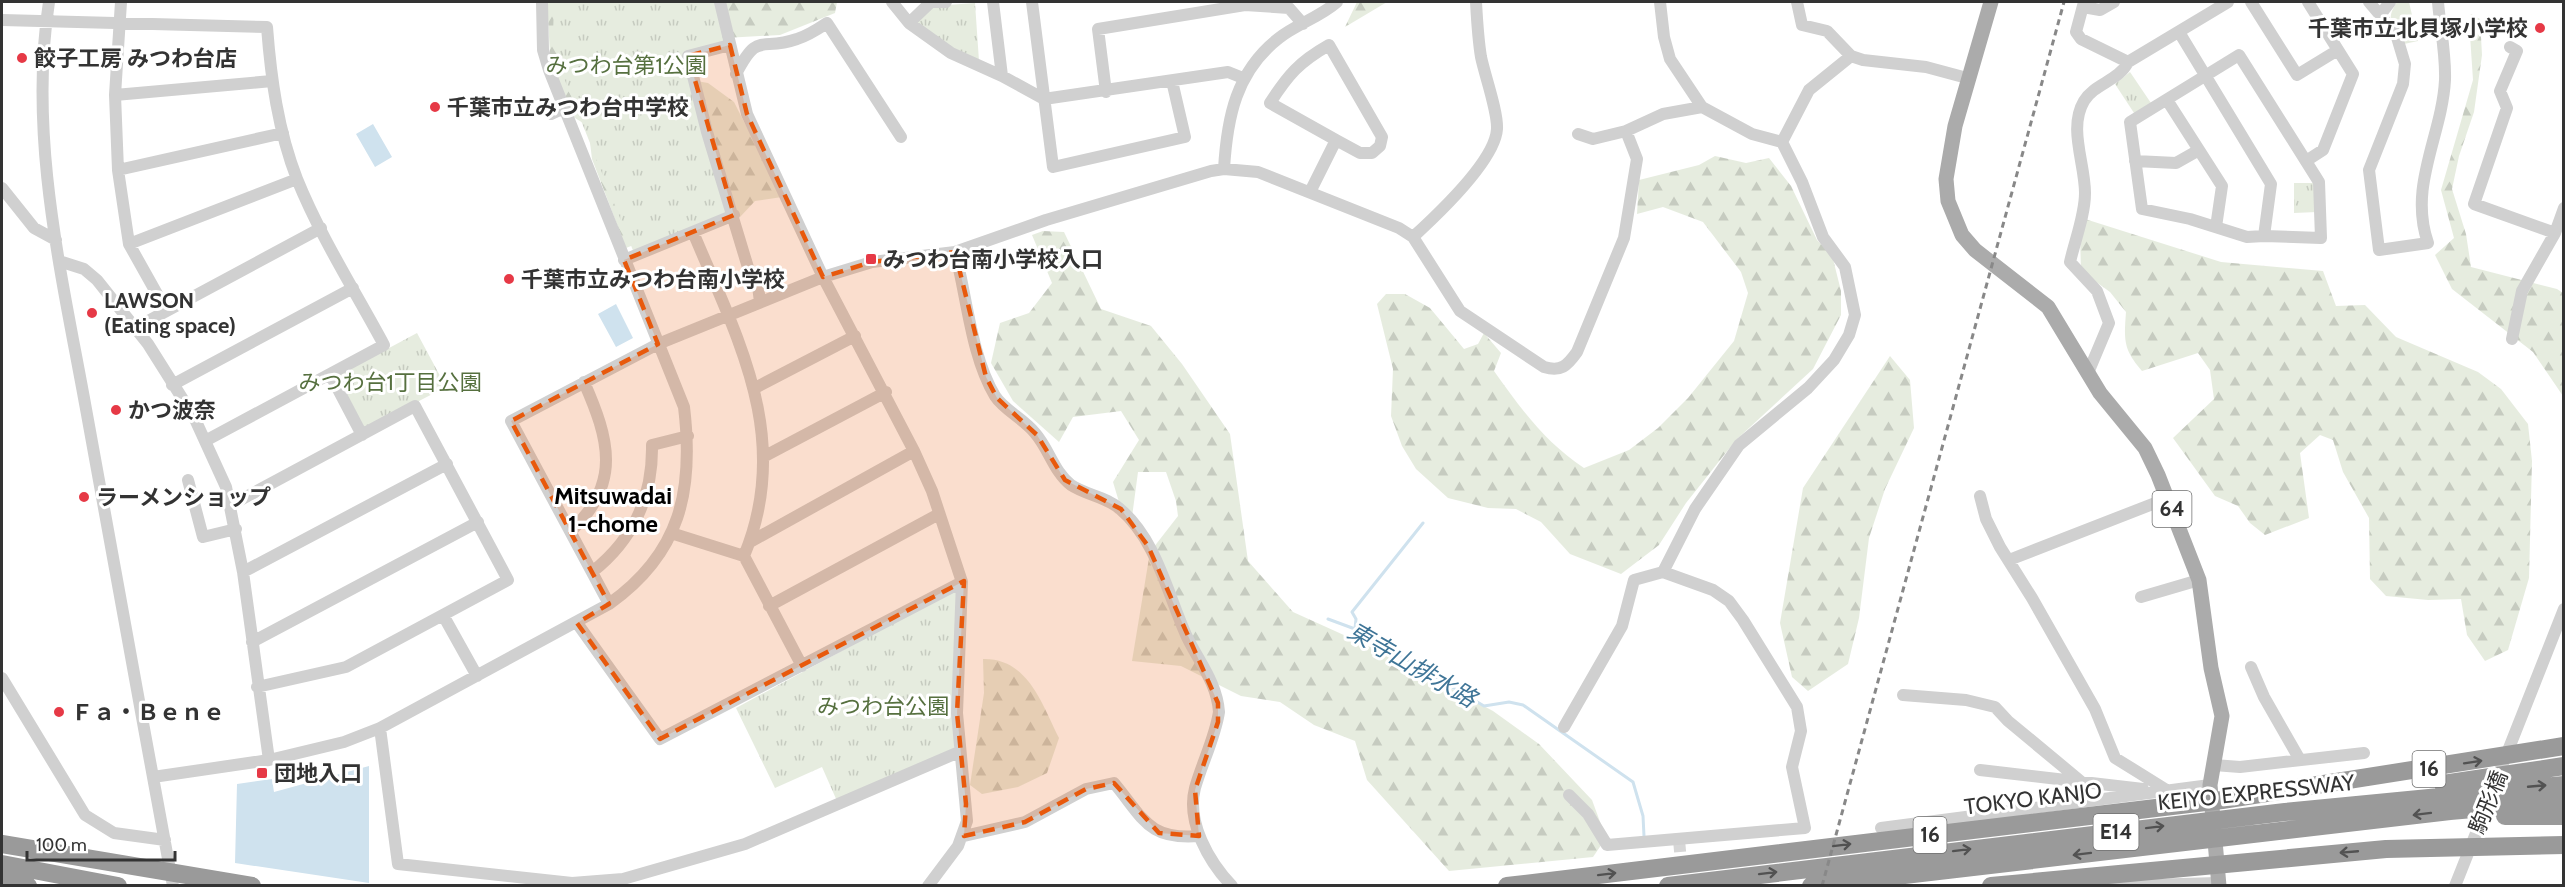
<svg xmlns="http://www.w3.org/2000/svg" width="2565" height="887" font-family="Cabin,'Noto Sans JP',sans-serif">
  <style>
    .forest { fill: url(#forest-firs) }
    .park { fill: url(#park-tufts) }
    .water { fill: #cfe2ee }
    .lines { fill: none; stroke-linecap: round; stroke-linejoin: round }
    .stream { stroke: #cfe2ee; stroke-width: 3 }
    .minor-tunnel { stroke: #d6d6d6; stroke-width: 12; stroke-dasharray: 12 6; stroke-linecap: butt }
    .minor { stroke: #d0d0d0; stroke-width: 12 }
    .major { stroke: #ababab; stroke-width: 15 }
    .highway { stroke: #9a9a9a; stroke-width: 18 }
    .rail { stroke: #888; stroke-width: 3; stroke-dasharray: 6 4.5; stroke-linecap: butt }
    .oneway { stroke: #525252 }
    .marked { fill: #e8590c; fill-opacity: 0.2; stroke: #e8590c; stroke-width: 4.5; stroke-dasharray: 12 8; stroke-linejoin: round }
    .poi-dot { fill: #e63946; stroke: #fff; stroke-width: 2 }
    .labels { text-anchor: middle; stroke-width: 6; stroke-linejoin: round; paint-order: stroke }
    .shield { fill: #fff; stroke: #707070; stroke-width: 1.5 }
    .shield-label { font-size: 21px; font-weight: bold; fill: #333 }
    .poi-label { font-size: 22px; font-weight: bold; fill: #333; stroke: #fff; text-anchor: start }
    .park-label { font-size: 22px; fill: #56703f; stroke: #fff }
    .street-label { font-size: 22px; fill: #333; stroke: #fff }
    .neighbourhood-label { font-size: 24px; font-weight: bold; fill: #000; stroke: #fff }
    .water-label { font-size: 24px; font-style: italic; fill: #3f7597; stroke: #fff }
  </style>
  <defs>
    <pattern id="forest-firs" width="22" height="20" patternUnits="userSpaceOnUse" patternTransform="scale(1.5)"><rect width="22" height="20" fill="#e6ecdf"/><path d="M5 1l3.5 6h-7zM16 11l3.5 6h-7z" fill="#c6cbc0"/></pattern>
    <pattern id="park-tufts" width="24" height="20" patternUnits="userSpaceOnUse" patternTransform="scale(1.5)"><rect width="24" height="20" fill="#e6ecdf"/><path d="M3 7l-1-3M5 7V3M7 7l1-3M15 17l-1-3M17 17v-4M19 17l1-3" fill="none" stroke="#c6cbc0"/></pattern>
  </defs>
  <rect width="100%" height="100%" fill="#fff"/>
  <path class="forest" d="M547 2H837L835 13 780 35 725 38 682 52 685 79 708 83 734 102 782 197 755 201 740 217 719 193 700 219 626 248 592 159 588 126 570 115 550 54Z
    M1357 2H1387L1345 27Z
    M2471 14 2480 19 2482 55 2474 112 2459 156 2452 189 2466 234 2471 267 2557 289 2563 293V396L2533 352 2452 289 2435 255 2454 238 2441 190 2473 80 2469 20Z
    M1715 156 1746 163 1769 158 1791 186 1817 240 1832 255 1841 291V315L1813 369 1736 440 1686 503 1659 545 1621 574 1570 554 1541 522 1516 509 1488 508 1448 498 1416 469 1402 446 1391 416 1393 369 1377 304 1386 294H1405L1430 308 1464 349 1478 344 1484 333 1501 353 1494 371C1521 409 1545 442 1584 468L1629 450 1658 428 1688 398 1734 341 1748 293 1741 272 1703 222 1663 207 1637 214 1639 180 1699 165Z
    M2085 219 2221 262 2323 271 2336 306 2365 305 2396 337 2478 372 2501 389 2528 424 2532 461 2529 578 2508 650 2485 661 2467 635 2461 599 2428 600 2386 596 2370 579 2369 518 2343 472 2333 440 2320 435 2300 453 2309 518 2265 535 2250 523 2238 506 2215 496 2173 438 2214 399 2210 370 2198 353 2142 371C2123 349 2124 340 2126 312L2110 292 2081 271 2080 236Z
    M1043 231 1064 232 1101 309 1151 326 1182 364 1230 434 1248 561 1293 612 1388 655 1493 711 1539 744 1592 800 1606 838 1593 857 1449 871 1367 780 1355 741 1314 725 1280 702 1241 696 1181 666 1132 661 1150 552 1178 516 1176 501 1166 472H1138L1132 517 1119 502 1113 482 1139 440 1121 411 1073 417 1059 442 1013 401 991 363 1000 323 1029 313 1052 283 1032 235Z
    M1890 356 1910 380 1914 428 1885 489 1869 538 1859 618 1848 664 1808 691 1792 677 1780 623 1803 488Z
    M983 659C1028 658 1042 704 1059 738L1047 773 1018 787 982 794 970 785 984 693Z"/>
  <path class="park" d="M554 2H717L726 44 686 53 731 214 634 253 560 68 553 36Z
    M2397 2H2409L2418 41 2404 44C2394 26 2384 21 2397 2Z
    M975 3 979 61 950 51 917 25V21L934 6Z
    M2130 72 2153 106 2136 116 2115 84Z
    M2294 183H2316L2317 212 2294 213Z
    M417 333 446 387 365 429 337 376Z
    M958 588 954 751 837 801 822 767 775 788 736 708Z"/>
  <path class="water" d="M373 124 392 157 375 167 356 134Z
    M616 304 633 338 616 347 598 314Z
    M369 766V883L235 863 237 784 272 779 274 792Z"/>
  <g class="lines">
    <path class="stream" d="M1328 619 1355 629 1484 706 1509 702 1523 705 1633 782 1643 816 1644 836
      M1355 629 1356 619 1352 612 1423 523"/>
    <path class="minor-tunnel" d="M1679 840 1682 872"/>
    <path class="minor" d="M49 2C28 137 62 276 86 409 114 568 144 727 173 886
      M121 2 115 95 118 170 129 244 166 310
      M720 2 747 114 823 277 914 451 932 491 962 582 957 713 967 821 958 846 928 886
      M892 2 909 23 931 2H946
      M993 2 1002 76 1044 99 1228 72 1243 78
      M1032 2 1053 167 1185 137 1172 81
      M1660 2 1664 37 1670 59 1702 107 1752 134 1782 142
      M1797 2 1802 25 1827 31 1851 56 1863 60 1926 67 1967 78
      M2084 2 2076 32 2081 39 2128 62 2228 2
      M2251 2 2297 75 2338 50
      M2369 2 2396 34 2405 64 2403 84 2369 170 2379 250 2428 243C2408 186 2442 136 2445 80 2446 54 2440 27 2438 2
      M2083 7 2100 10 2114 2
      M2380 15 2390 2
      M2 20 267 27C271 79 278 130 297 179 320 236 355 291 384 345L205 441
      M909 23 951 53 1002 76
      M2179 32 2271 184 2264 236 2321 238 2319 182 2239 55 2130 122 2142 209 2190 219 2247 237 2264 236
      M730 45 688 56 707 132 750 274 758 286 760 302
      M2510 47 2517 51 2500 91 2507 108 2474 204 2555 233
      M736 74C759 30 760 52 797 39 807 36 818 29 827 23L901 137
      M1106 92 1098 29 1245 5 1289 8 1303 24
      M115 95 272 81
      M2167 100 2222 186 2216 227
      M551 114 564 108
      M1578 134 1593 139 1626 131
      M1782 142 1809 90 1851 56
      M2135 161 2176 163 2199 150
      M2306 161 2323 150 2353 74 2308 2
      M1224 169C1227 118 1236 71 1279 38 1297 24 1320 17 1337 2
      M118 170 283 133
      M2 188 34 228 56 240
      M1310 192 1336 140 1270 103C1288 75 1299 62 1329 45L1382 137 1380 146 1372 153H1360L1336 140
      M693 232C738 340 793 438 744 556
      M1413 237 1460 311 1544 367C1561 372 1567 366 1577 352L1624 238 1637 159 1626 131 1663 114 1702 107
      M129 244 297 179
      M955 252C967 297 971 356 995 396 1004 410 1024 419 1035 433 1049 449 1054 472 1071 485 1086 495 1107 497 1120 509 1157 540 1168 596 1187 637 1199 662 1217 683 1219 712 1215 738 1202 763 1195 788 1186 822 1209 862 1232 886
      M624 260 734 215
      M59 261 84 269 97 280 148 344 194 417 226 487 243 572 269 760
      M135 328 321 228
      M2512 339 2522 291 2555 233 2564 208
      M2088 373 2109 323 2097 291 2070 262C2075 240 2085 215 2085 193 2085 163 2068 128 2084 101 2095 83 2119 81 2128 62
      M330 374 362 435
      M172 385 353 288
      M755 388 855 336
      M765 456 886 392
      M188 480 203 537 236 529
      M1980 496 1986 519 2000 547 2032 598 2095 709 2115 758 2165 789
      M231 505 415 406 508 580 346 667 257 687
      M571 531C622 483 609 439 584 382
      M671 533 744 556 802 666
      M750 542 914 451
      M2009 560 2168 498
      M243 572 447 464
      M592 572C633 540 653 496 652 445L688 436
      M1663 572 1695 509 1739 445 1808 388 1834 360 1849 335 1855 315 1845 267 1823 237 1802 182 1782 142
      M2141 597 2199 580
      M609 604 511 421 658 344 823 277 872 262 955 252 1046 220 1211 171 1224 169 1258 172 1399 228 1413 237C1436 216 1495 161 1497 129 1498 112 1485 76 1481 57 1478 39 1477 20 1476 2
      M769 606 939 514
      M443 615 477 676
      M577 623 660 739 962 582
      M252 642 478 522
      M2251 667 2264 697 2300 760
      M2 678 85 815 114 833 165 840
      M1903 695 1966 700 1995 707 2008 721 2084 784
      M1564 727 1622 626 1634 580 1663 572 1713 590 1729 601 1743 620 1797 707 1801 731 1792 767 1805 828 1607 845 1588 814 1569 795
      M380 728 398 864 572 883 623 879 745 844 959 752
      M2214 765 2240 767 2364 753
      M1980 770 2143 789
      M153 777 269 760 344 742 380 728 609 604C681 553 694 490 684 407L549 70 543 50 542 2
      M2496 781 2564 609
      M1881 828 2210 785
      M964 836 1025 822 1086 789 1114 783C1144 819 1148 840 1199 836
      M2109 886 2218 883
      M2455 886 2488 803"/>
    <path class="major" d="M1991 2 1955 126 1946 179 1948 201 1962 235 1975 250 2048 307 2100 393 2145 448 2158 475 2199 580 2211 668 2222 716 2210 785 2219 886"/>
    <path class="highway" d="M2443 784 2564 766
      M2505 816H2564
      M2 844 252 886
      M2 864 118 886
      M2 880 28 886
      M1507 886 2222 800 2564 746
      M1668 886 2285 812 2564 785
      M1811 886 2450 811 2564 801
      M1991 886 2386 849 2564 845"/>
    <path class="rail" d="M1822 886 2064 2"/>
  </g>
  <defs><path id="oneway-shaft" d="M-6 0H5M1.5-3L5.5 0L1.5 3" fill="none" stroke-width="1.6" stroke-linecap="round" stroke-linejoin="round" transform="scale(1.5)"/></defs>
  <g class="oneway">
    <use href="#oneway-shaft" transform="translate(2473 762) rotate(-9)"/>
    <use href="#oneway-shaft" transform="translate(2537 786) rotate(-5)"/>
    <use href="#oneway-shaft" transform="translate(2422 814) rotate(173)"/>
    <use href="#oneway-shaft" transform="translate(2155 827) rotate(-7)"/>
    <use href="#oneway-shaft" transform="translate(1842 845) rotate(-7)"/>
    <use href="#oneway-shaft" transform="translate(1962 850) rotate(-7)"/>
    <use href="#oneway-shaft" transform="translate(2349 852) rotate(175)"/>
    <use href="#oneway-shaft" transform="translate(2082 854) rotate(173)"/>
    <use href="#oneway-shaft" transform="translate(1768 873) rotate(-7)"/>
    <use href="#oneway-shaft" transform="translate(1607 874) rotate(-7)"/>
  </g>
  <path class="marked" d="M730 45 747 114 823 277 872 262 955 252 986 377 997 398 1037 435 1065 480 1121 509 1148 546 1218 703V722L1195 790 1199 836 1159 833 1114 783 1086 789 1025 822 964 836 966 804 957 713 964 581 660 739 577 623 609 604 511 421 658 344 624 260 734 215 688 56Z"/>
  <g class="poi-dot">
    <circle cx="2540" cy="28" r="6"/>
    <circle cx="22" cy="58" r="6"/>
    <circle cx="435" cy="107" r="6"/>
    <rect x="865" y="253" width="12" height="12" rx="3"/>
    <circle cx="509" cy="279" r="6"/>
    <circle cx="92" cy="313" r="6"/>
    <circle cx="116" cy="410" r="6"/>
    <circle cx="84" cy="497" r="6"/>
    <circle cx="59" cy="712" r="6"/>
    <rect x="256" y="767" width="12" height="12" rx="3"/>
  </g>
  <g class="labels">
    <g class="shield">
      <rect x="2152.5" y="491" width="39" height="36" rx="4.5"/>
      <rect x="2412.5" y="751" width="33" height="36" rx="4.5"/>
      <rect x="2093.5" y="814" width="45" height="36" rx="4.5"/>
      <rect x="1913.5" y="817" width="33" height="36" rx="4.5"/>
    </g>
    <g class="shield-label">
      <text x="2172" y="516">64</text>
      <text x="2429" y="776">16</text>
      <text x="2116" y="839">E14</text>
      <text x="1930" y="842">16</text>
    </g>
    <g class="poi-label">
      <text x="2528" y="36" text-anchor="end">千葉市立北貝塚小学校</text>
      <text x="34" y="66">餃子工房 みつわ台店</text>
      <text x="447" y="115">千葉市立みつわ台中学校</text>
      <text x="883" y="267">みつわ台南小学校入口</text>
      <text x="521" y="287">千葉市立みつわ台南小学校</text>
      <text x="104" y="308">LAWSON<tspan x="104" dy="25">(Eating space)</tspan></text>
      <text x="128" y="418">かつ波奈</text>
      <text x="96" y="505">ラーメンショップ</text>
      <text x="71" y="720">Ｆａ・Ｂｅｎｅ</text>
      <text x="274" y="781">団地入口</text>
    </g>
    <g class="park-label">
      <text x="626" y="73">みつわ台第1公園</text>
      <text x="390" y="390">みつわ台1丁目公園</text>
      <text x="883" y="714">みつわ台公園</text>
    </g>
    <g class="street-label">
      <text transform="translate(2256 792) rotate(-6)" y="8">KEIYO EXPRESSWAY</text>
      <text transform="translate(2033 798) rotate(-7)" y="8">TOKYO KANJO</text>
      <text transform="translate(2488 802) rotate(-68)" y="8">駒形橋</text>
    </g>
    <g class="neighbourhood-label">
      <text x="613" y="504">Mitsuwadai<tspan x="613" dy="28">1-chome</tspan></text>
    </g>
    <g class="water-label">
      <text transform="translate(1412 665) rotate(30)" y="8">東寺山排水路</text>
    </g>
  </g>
  <rect width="2565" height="887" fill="none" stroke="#333333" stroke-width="6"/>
  <path d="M27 851v9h148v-9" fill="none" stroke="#333333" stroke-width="3"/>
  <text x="36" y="851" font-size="18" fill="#333333" stroke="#ffffff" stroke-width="4.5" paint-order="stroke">100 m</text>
</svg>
